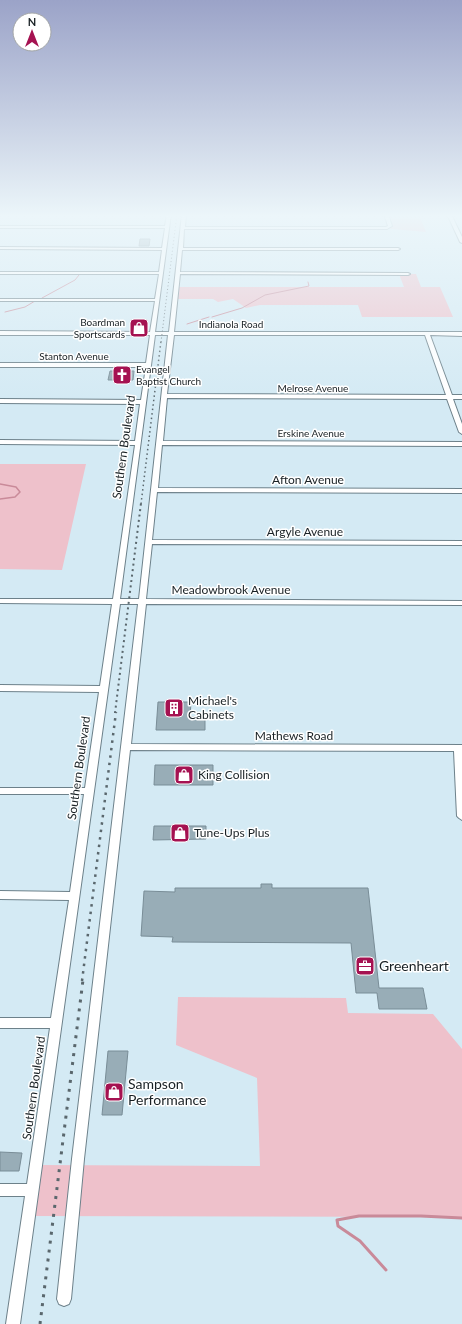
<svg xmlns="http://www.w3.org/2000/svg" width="462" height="1324" font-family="Lato,sans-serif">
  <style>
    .green { fill: #eec1cb }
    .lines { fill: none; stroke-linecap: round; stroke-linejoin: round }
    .stream-far2 { stroke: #c98a99; stroke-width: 1 }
    .stream-far1 { stroke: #c98a99; stroke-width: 1.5 }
    .stream { stroke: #c98a99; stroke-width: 3 }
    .building { fill: #98adb7; stroke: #798d97 }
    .minor-casing { stroke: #6d818a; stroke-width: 2 }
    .minor { fill: #fff; fill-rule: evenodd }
    .rail-far4 { stroke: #5a676d; stroke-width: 1; stroke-dasharray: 1 2.5; stroke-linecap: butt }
    .rail-far3 { stroke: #5a676d; stroke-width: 1.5; stroke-dasharray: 1.5 3; stroke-linecap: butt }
    .rail-far2 { stroke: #5a676d; stroke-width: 2; stroke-dasharray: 2 3.5; stroke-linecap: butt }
    .rail-far1 { stroke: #5a676d; stroke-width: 2.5; stroke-dasharray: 2.5 5; stroke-linecap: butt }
    .rail { stroke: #5a676d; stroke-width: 3; stroke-dasharray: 3 6; stroke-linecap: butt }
    .labels { text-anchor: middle; stroke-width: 3; stroke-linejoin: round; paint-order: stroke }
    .far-poi-label { font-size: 10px; fill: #182024; stroke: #fff; text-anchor: end }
    .far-street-label { font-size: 10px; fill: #182024; stroke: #fff }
    .street-label { font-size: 12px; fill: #182024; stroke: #fff }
    .poi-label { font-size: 12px; fill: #182024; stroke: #fff; text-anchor: start }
    .near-poi-label { font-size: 14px; fill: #182024; stroke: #fff; text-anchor: start }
  </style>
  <rect width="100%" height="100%" fill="#d4eaf4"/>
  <path class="green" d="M386 214H419L426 232 392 229 388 228Z
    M399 274H416L421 287H440L453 317H362L358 305H260L246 308 233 299 218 302 213 299H175L176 287H404Z
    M0 464H86L62 570 0 569Z
    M178 997 346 998 348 1013 433 1014 462 1049V1217L28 1216 36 1165 260 1166 257 1078 176 1045Z"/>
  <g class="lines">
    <path class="stream-far2" d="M42 298 75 280 79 275
      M5 312 25 307 35 301
      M212 317 242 308 265 295 309 286 308 282
      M187 324 209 317"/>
    <path class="stream-far1" d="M0 484 16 487 20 492 15 497 0 499"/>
    <path class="stream" d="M386 1270 360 1241 338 1226 337 1220 359 1216H421L462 1218"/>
  </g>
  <path class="building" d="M140 239H150L149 246H139Z
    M110 371H134L133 380H108Z
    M158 702H191L190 717H205V730H156Z
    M155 765H213V785H154Z
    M154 826H206V839L153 840Z
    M261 884H272V888H368L379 988H423L427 1009H379L377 993H356L351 943 172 942 173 937 141 936 144 891 175 892V888H261Z
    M108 1051H128L122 1115H102Z
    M0 1152 22 1153 19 1171H0Z"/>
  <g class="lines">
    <defs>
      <path id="minor" d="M167 214H171L155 332H169L182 214H186L185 227H386L388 226 384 214H388L392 226 387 229H184L183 248H398L400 249 398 250H182L180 272 408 273 410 274 408 275 180 274 174 332H462V336L430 335 452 395H462V399H453L462 424V434L459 432 447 399 167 398 163 441 462 442V446L162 445 158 488 462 489V493L157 492 152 540 462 541V545L152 544 146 599 462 601V605L146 604 131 744 462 745V820L459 818 457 816 454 751 130 750 84 1159 71 1299 69 1304 64 1306 59 1304 57 1299 72 1159 138 604H120L20 1324H6L25 1196H0V1184H27L50 1028H0V1018H51L69 900 0 899V891L70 892 84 794H0V788H85L99 692 0 691V685L100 686 112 604 0 603V599H113L135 445 0 444V440L135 441 140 404 0 403V399L141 400 146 367H0V363H146L150 335H0V331L150 332 155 301H0V299H155L159 274H0V272H159L162 250 0 249V247L162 248 165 228H0V226H165ZM155 335H168L139 599H120ZM174 335H425L446 395 167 394Z
        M447 214H451L462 237V243L460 242Z"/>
    </defs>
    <use href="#minor" class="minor-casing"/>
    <use href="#minor" class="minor"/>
    <path class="rail-far4" d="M161 342 177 214"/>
    <path class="rail-far3" d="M141 504 161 341"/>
    <path class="rail-far2" d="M115 713 141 503"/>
    <path class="rail-far1" d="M82 981 116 712"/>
    <path class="rail" d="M40 1324 83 980"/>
  </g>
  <linearGradient id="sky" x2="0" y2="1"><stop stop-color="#9ba3c8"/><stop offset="0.54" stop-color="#ecf6fa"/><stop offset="1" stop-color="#ecf6fa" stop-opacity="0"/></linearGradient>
  <rect width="462" height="400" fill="url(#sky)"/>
  <defs>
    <symbol id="shop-square" viewBox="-11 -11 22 22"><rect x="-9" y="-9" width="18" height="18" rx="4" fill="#a51251" stroke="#fff"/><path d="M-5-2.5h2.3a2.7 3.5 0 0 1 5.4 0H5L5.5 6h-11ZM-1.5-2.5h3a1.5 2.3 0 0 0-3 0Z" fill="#fff"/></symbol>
    <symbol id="church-square" viewBox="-11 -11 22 22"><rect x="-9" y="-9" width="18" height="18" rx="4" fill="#a51251" stroke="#fff"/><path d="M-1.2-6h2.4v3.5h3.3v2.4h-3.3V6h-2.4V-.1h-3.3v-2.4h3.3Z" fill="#fff"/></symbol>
    <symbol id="building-square" viewBox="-11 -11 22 22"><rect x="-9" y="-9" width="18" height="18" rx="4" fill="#a51251" stroke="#fff"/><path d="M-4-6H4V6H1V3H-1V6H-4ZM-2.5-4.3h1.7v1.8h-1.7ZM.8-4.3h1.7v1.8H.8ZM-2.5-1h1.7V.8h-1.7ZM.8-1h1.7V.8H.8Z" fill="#fff"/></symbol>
    <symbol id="office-square" viewBox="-11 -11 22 22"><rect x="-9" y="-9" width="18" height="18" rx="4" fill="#a51251" stroke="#fff"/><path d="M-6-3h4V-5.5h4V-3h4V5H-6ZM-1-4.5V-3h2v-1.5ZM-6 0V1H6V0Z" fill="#fff"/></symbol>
  </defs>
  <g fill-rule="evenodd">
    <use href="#shop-square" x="128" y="317" width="22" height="22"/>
    <use href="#church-square" x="111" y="364" width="22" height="22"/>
    <use href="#building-square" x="163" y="697" width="22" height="22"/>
    <use href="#shop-square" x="173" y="764" width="22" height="22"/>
    <use href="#shop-square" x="169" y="822" width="22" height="22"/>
    <use href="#office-square" x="354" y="955" width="22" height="22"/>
    <use href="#shop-square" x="103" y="1081" width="22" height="22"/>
  </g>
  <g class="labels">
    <g class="far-poi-label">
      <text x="125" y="326">Boardman<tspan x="125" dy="12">Sportscards</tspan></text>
      <text x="136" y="373" text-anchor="start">Evangel<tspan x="136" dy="12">Baptist Church</tspan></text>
    </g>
    <g class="far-street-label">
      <text x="231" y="328">Indianola Road</text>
      <text x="74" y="360">Stanton Avenue</text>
      <text x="313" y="392">Melrose Avenue</text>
      <text x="311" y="437">Erskine Avenue</text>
    </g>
    <g class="street-label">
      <text transform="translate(124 447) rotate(-82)" y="4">Southern Boulevard</text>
      <text x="308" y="484">Afton Avenue</text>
      <text x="305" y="536">Argyle Avenue</text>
      <text x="231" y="594">Meadowbrook Avenue</text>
      <text x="294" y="740">Mathews Road</text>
      <text transform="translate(79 768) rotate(-82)" y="4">Southern Boulevard</text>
      <text transform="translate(34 1088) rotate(-82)" y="4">Southern Boulevard</text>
    </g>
    <g class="poi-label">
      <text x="188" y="705">Michael's<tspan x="188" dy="14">Cabinets</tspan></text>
      <text x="198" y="779">King Collision</text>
      <text x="194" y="837">Tune-Ups Plus</text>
    </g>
    <g class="near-poi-label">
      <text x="379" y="971">Greenheart</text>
      <text x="128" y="1089">Sampson<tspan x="128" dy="16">Performance</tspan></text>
    </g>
  </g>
  <g transform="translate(32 32)"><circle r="19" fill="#ffffff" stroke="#a3a6a7"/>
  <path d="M0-3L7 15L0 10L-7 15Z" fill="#a51251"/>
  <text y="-6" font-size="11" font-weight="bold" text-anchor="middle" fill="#182024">N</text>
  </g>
</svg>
